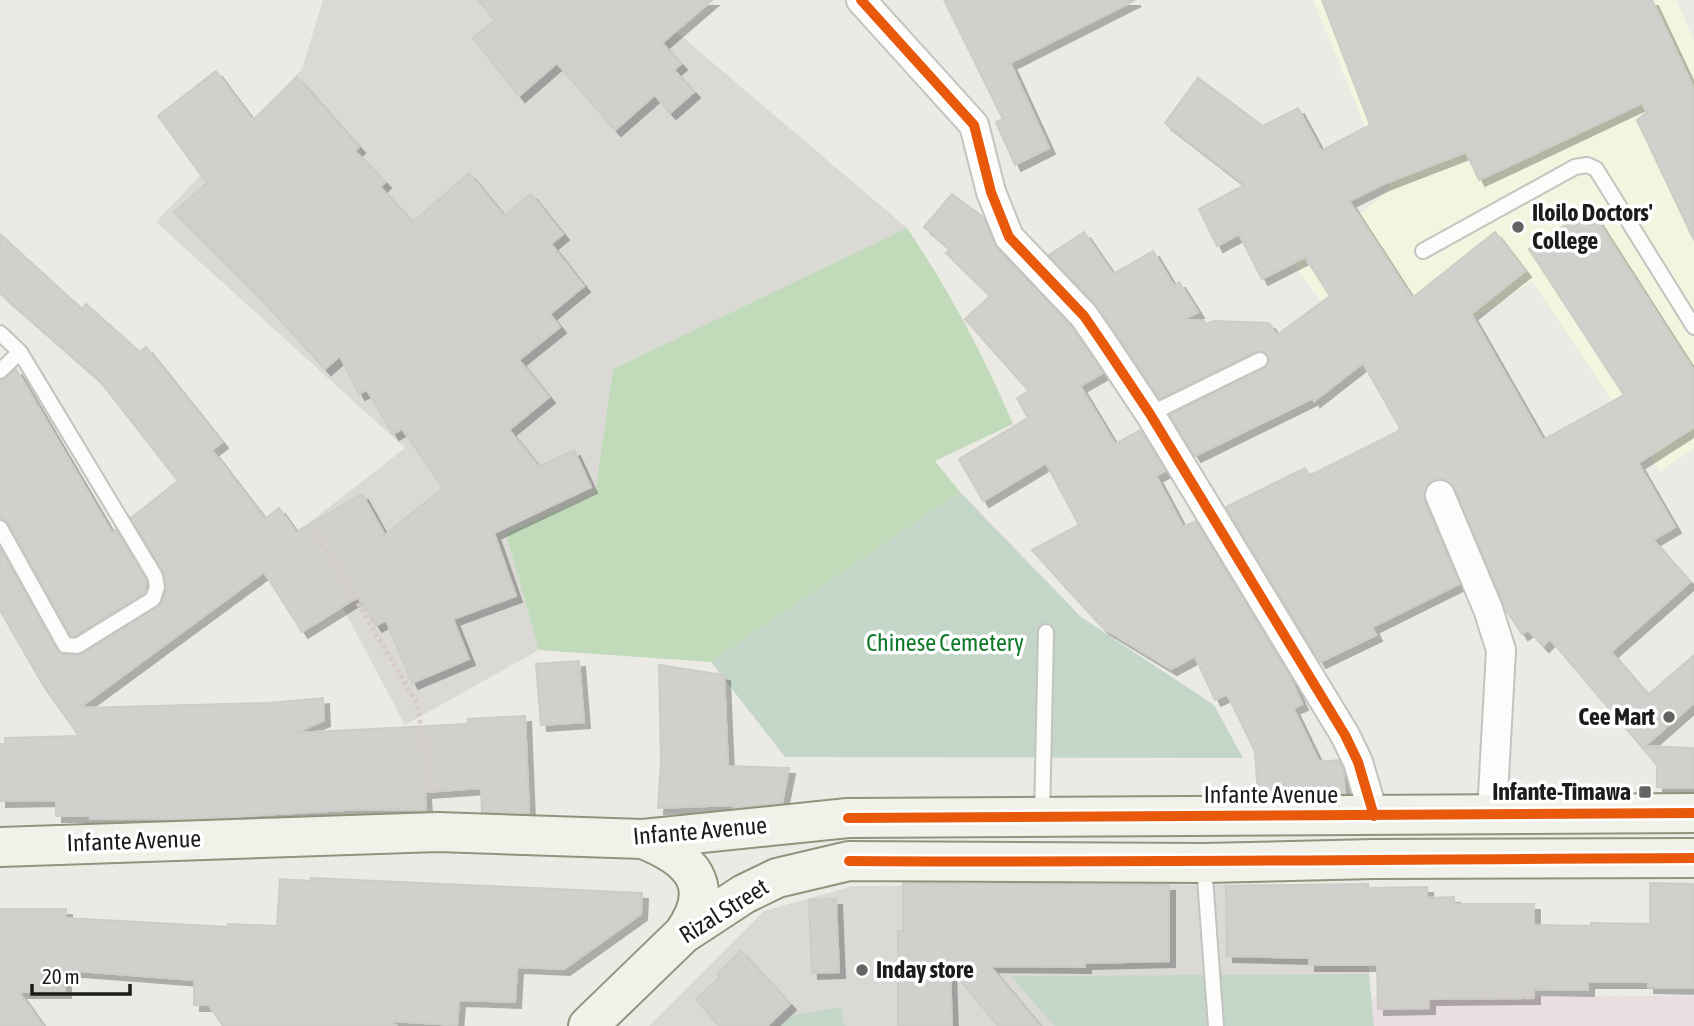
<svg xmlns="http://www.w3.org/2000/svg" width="1694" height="1026" font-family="'Asap Condensed',sans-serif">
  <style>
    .residential { fill: #dad9d6 }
    .industrial { fill: #e9dee2 }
    .education { fill: #f3f5df }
    .forest { fill: #c1daba }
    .cemetery { fill: #c3d6c7 }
    .building { fill: #d2d0cc; stroke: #ceccc6; stroke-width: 2; filter: url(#shadow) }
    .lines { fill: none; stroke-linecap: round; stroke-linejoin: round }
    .service-casing { stroke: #c3c3c1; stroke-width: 18 }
    .minor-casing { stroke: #c3c3c1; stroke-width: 32 }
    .secondary-casing { stroke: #8f947d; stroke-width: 42 }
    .path { stroke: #d5cac5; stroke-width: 4.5; stroke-dasharray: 3.5 3.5; stroke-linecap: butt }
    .service { stroke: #fcfcfb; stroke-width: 14 }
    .minor { stroke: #fcfcfb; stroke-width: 28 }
    .secondary { stroke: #f0f2e9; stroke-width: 38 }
    .cycleway-casing { stroke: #fff; stroke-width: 15 }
    .cycleway { stroke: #e8590c; stroke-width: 10 }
    .poi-dot { fill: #646462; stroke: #fff; stroke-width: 2.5 }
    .labels { text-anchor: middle; stroke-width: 7; stroke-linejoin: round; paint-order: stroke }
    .poi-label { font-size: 24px; font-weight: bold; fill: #1c1c1c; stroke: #fff; text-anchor: start }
    .park-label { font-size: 24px; fill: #0d7827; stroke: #fff }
    .street-label { font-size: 24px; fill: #1c1c1c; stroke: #fff }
  </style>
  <defs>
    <filter id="shadow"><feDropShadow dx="6" dy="6" stdDeviation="0" flood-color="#0004"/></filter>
  </defs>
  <rect width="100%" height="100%" fill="#ebeae5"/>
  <path class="residential" d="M323 0H639L907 228 613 369 595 494 506 534 539 650 405 725 301 529 405 448 156 222 302 69Z
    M1366 884 1369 974 1012 976 1054 1026H845L841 1007 793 1015 781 1026H649L764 911 853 886Z"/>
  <path class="industrial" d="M1694 996V1026H1374L1371 997Z"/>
  <path class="education" d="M1313 0H1676L1694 40V448L1660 472 1532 281 1379 383 1295 265 1391 189Z"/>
  <path class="forest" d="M907 228C949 290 983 354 1013 424L935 461 960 492 711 662 539 650 506 534 595 494 613 369Z"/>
  <path class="cemetery" d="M960 492 1081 617 1214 705 1243 758 785 757 711 662Z
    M1369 974 1374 1026H1054L1011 976Z
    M841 1007 845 1026H781L793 1015Z"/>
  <path class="building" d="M478 0H712L662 43 681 64 674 70 694 92 670 113 655 95 615 130 557 63 519 96 473 38 495 20Z
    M944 0H1135L1010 63 1049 148 1015 165 996 122 1003 119Z
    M1322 0H1652L1694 89V240L1637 120 1647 112 1642 103 1479 180 1466 152 1383 184 1349 201 1412 298 1495 232 1525 271 1471 314 1543 440 1624 395 1529 249 1590 209 1694 371V427L1638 463 1675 527 1653 540 1690 582 1611 652 1648 695 1694 655V703L1645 746 1694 748V788L1657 787V765L1550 639 1543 646 1528 630 1522 634 1506 610 1455 489 1443 479 1427 484 1424 501 1459 584 1372 627 1376 635 1320 662 1226 507 1305 468 1309 476 1397 432 1400 428 1363 363 1314 401 1313 398 1195 456 1170 415 1264 369 1269 361 1268 355 1256 351 1160 399 1098 306 1049 255 1084 232 1113 274 1153 251 1174 286 1179 282 1198 312 1183 320H1203L1206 324 1214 321 1269 323 1277 335 1330 296 1305 257 1262 279 1239 234 1217 246 1199 209 1245 185 1165 123 1198 78 1263 126 1298 108 1321 151 1370 125Z
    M216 71 253 120 297 77 359 147 355 151 385 182 380 187 413 222 469 173 504 216 531 194 563 234 551 244 584 286 550 314 560 327 519 360 549 397 509 430 539 467 574 450 591 487 494 533 516 596 453 619 469 659 412 683 386 620 376 626 358 597 302 632 264 572 79 708 269 703 323 698 324 720 295 733 468 724V719L525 716 529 813 482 812 481 788 425 792 426 810 362 809 192 819H90V816H56V800L0 801V744H5V738L79 736 43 685 0 610V548L57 650 64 655 81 654 162 603 166 589 164 574 131 518 178 481 99 380 0 293V234L82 309 86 304 140 352 146 347 222 442 212 450 265 519 279 508 296 532 362 494 385 535 443 488 402 429 393 434 367 390 359 394 340 356 325 369 263 301 174 212 207 183 158 116Z
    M952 194 984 218 997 248 1071 326 1103 373 1080 386 1115 444 1140 430 1165 471 1156 476 1183 527 1196 521 1290 677 1302 704 1293 708 1319 762 1339 760 1343 770 1345 793 1258 794 1255 751 1227 694 1215 700 1195 656 1171 669 1103 628 1069 591 1032 550 1079 525 1046 463 983 501 959 459 1028 418 1017 398 1029 391 965 319 990 296 946 253 950 249 924 227Z
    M16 369 112 533 116 530 146 579 145 593 75 636H71L8 523 0 518V380Z
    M579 661 584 722 541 725 536 664Z
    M659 665 724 675 728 766 789 768 782 803 733 808 734 805 658 808 661 762Z
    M311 878 642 893 641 914 564 969 517 967 515 1002 459 1000 457 1025 390 1021 396 1026H223L209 1005H194V980L65 970V992H19L43 1026H0V909H66V918L228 927V924L277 926 280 879 311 881Z
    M903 883 1169 885V961L1085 963V967L990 966 1040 1026H998L950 968 952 1026H898V931H903Z
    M1650 883 1694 884V988L1648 987V982H1588V990L1534 989V998L1429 999V1008L1378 1009 1377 965H1309V958L1227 956 1226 886 1368 884V888L1427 887V898L1454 897V904H1534V925L1591 926V923L1650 924Z
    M836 899 839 972 812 973 809 900Z
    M741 951 790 1004 767 1026H719L696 999 720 977 717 974Z"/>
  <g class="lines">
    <defs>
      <path id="service" d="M1423 251 1575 167 1587 165 1596 169 1694 327
        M0 333 20 352 155 576 157 587 153 599 77 646 65 645 0 528
        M0 371 20 352
        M1150 414 1260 360
        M1042 816 1046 632
        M1204 865 1216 1026"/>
      <path id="minor" d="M861 0 974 125 991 192 1009 237 1084 316 1104 345 1150 414 1345 735 1358 762 1374 816
        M1440 495 1488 609 1501 650 1492 814"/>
      <path id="secondary" d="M643 839C691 858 718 885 683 934
        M0 847 438 832 643 839 848 818 1694 813
        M588 1026 683 934 744 894 777 878 849 861 1204 863 1374 859 1694 858"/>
    </defs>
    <use href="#service" class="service-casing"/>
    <use href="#minor" class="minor-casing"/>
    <use href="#secondary" class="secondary-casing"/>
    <path class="path" d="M315 531 417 703 432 796"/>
    <use href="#service" class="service"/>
    <use href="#minor" class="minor"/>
    <use href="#secondary" class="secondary"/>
    <defs>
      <path id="cycleway" d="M861 0 974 125 991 192 1009 237 1084 316 1104 345 1150 414 1345 735 1358 762 1374 816
        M848 818 1694 813
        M849 861C1131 863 1412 859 1694 858"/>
    </defs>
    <use href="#cycleway" class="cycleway-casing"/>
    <use href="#cycleway" class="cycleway"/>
  </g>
  <g class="poi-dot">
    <circle cx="1518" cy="227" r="7"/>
    <circle cx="1669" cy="717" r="7"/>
    <rect x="1638" y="785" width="14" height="14" rx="3.5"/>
    <circle cx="862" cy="970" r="7"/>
  </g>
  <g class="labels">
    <g class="poi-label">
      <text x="1532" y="221">Iloilo Doctors'<tspan x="1532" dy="28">College</tspan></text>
      <text x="1655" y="725" text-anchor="end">Cee Mart</text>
      <text x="1631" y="800" text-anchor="end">Infante-Timawa</text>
      <text x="876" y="978">Inday store</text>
    </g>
    <g class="park-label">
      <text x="945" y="651">Chinese Cemetery</text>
    </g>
    <g class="street-label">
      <text x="1271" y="803">Infante Avenue</text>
      <text transform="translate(700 831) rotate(-5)" y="8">Infante Avenue</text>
      <text transform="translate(134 841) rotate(-2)" y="8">Infante Avenue</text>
      <text transform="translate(724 911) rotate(-32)" y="8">Rizal Street</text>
    </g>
  </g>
  <path d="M32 984v10h98v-10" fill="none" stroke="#1c1c1c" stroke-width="3.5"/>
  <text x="42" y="984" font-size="21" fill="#1c1c1c" stroke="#ffffff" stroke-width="5" paint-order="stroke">20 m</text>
</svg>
